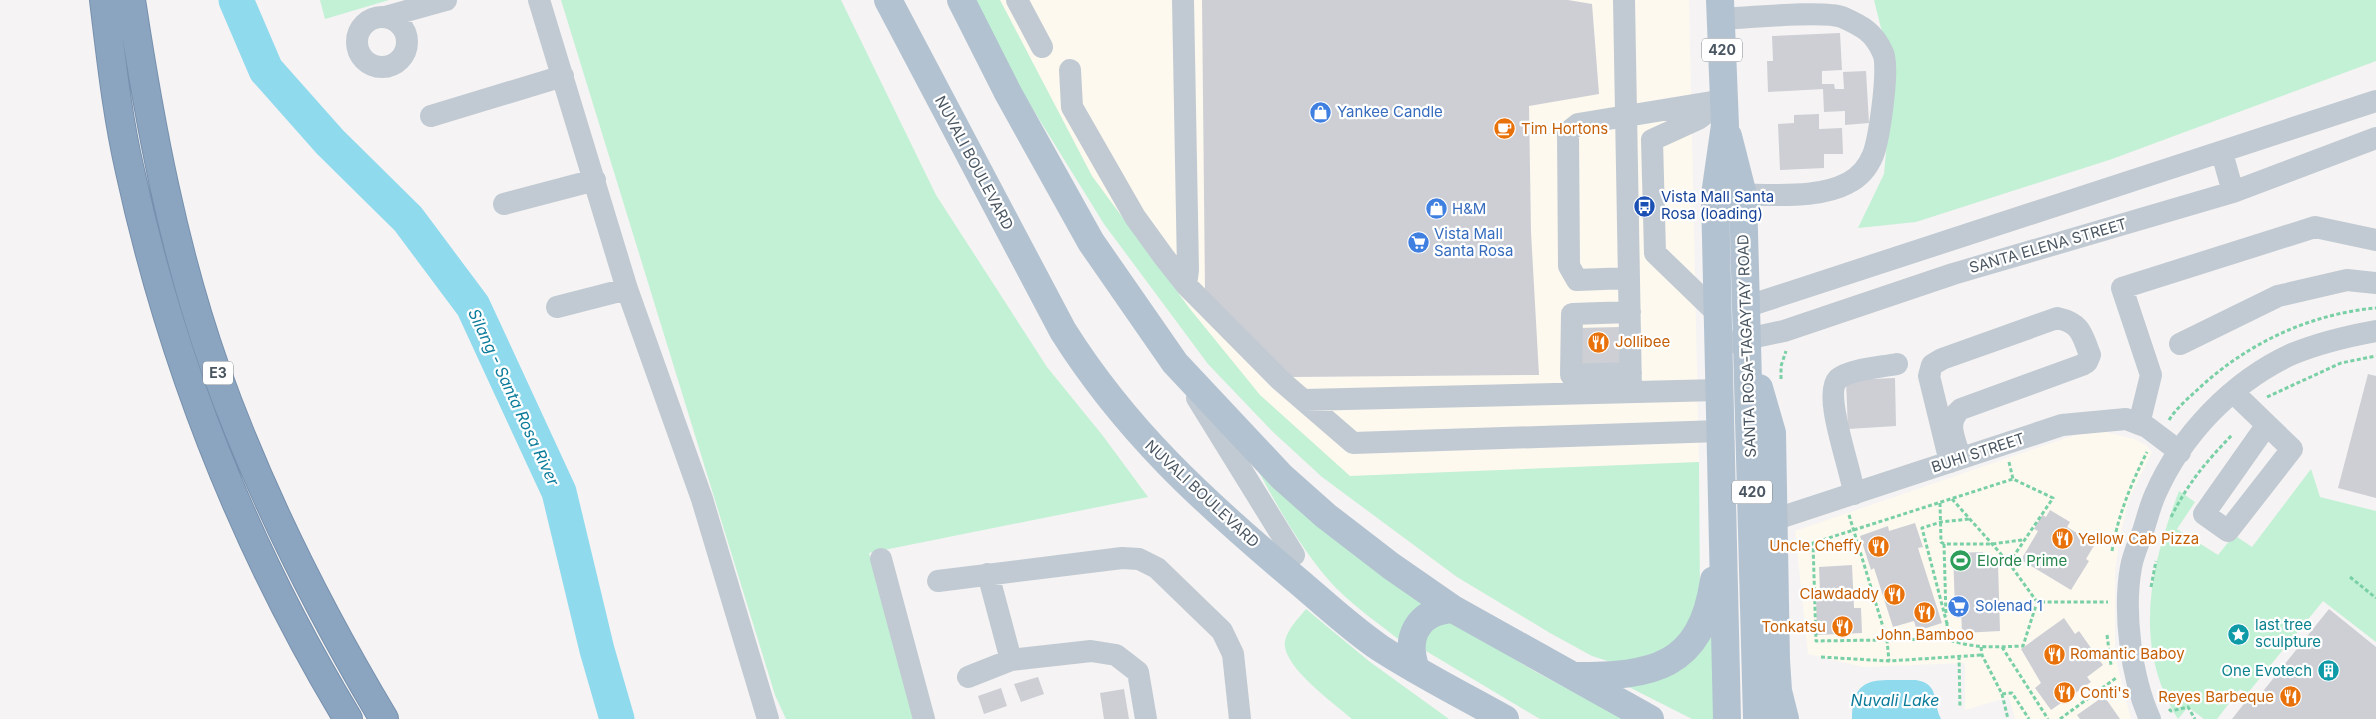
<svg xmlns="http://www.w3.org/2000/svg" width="2376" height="719" font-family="Inter,sans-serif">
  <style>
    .commercial { fill: #fdf9ef }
    .green { fill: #c3f1d5 }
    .water { fill: #90daee }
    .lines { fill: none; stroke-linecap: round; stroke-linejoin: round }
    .river { stroke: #90daee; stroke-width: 35 }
    .building { fill: #cdcfd5 }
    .highway-casing { stroke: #7690ad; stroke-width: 30 }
    .path { stroke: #7ad0a6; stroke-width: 3; stroke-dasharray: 4 2.5; stroke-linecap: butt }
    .minor { stroke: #c1cad2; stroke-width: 22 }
    .major { stroke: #b3c2d1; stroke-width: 28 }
    .highway { stroke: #8ba5c1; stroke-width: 28 }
    .labels { text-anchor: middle; stroke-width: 4.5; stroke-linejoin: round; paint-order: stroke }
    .shield { fill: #fff; stroke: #808990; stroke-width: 1 }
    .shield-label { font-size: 14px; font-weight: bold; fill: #4a5661 }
    .shop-label { font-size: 15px; fill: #366cbe; stroke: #fff; text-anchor: start }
    .food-label { font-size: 15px; fill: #c56008; stroke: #fff; text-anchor: start }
    .street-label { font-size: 15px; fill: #4a5661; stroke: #fff }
    .transit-label { font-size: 15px; fill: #164399; stroke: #fff; text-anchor: start }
    .leisure-label { font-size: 15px; fill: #27864d; stroke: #fff; text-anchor: start }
    .culture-label { font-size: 15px; fill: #0d838f; stroke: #fff; text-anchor: start }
    .water-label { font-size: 16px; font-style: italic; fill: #0c7c9b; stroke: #fff }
  </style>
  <rect width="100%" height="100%" fill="#f5f3f3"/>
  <path class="commercial" d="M1000 0H1689L1699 462 1350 476 1260 395 1190 309 1092 176Z
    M2102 431 2134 439 2146 445 2152 452 2129 499 2120 536 2115 572V657L2131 719H2015L2009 697 1965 710V663L1864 667 1808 654 1795 531 2081 433Z"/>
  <path class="green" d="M320 0H389L325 19Z
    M561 0H841L936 195 1047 367 1103 436 1148 497 869 553 921 719H786L775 695Z
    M975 0H1000L1092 176 1190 309 1260 395 1350 476 1699 462 1700 601 1679 646 1617 664 1592 656 1550 633 1457 577 1322 477 1272 431 1208 364 1104 224 1018 85Z
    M1874 0H2376V61L2112 159 1916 222 1858 228 1884 174 1893 76Z
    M1256 466 1427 604 1401 641C1379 624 1356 608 1336 588 1306 557 1276 505 1256 466Z
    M2311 469 2320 497 2376 511V642L2323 601 2247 694 2240 689 2217 719H2204L2188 707 2178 719C2132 645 2150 567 2179 491L2195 502 2177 529 2218 555 2234 535 2252 547Z
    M1306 609 1370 662 1449 719H1352C1334 703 1281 666 1285 641 1288 628 1298 619 1306 609Z
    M1449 619 1536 672 1624 719H1540L1426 651C1421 629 1432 629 1449 619Z
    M1713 625V719H1692L1621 683Z"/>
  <path class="water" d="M1916 680C1940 684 1932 701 1941 719H1852C1852 672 1879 681 1916 680Z"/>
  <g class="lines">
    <path class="river" d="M236 0 266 70 330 142 408 219 473 306 559 492 597 650 617 719"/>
  </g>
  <path class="building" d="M1202 0H1568L1592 4 1599 94 1529 106 1531 232 1539 375 1291 377 1205 291Z
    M1840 33 1842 70 1822 71V84H1834L1835 89H1844L1843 72 1866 71 1869 123 1845 125V111L1824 112 1823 89 1768 92 1767 61H1773L1772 36Z
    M1819 114V129L1842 128 1843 154H1824V168L1780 170 1778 124 1794 123V115Z
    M1621 327 1622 369 1577 370V328Z
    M2368 374 2376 376V498L2338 488Z
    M1895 378 1896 426 1848 429 1846 380Z
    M2050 510 2070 522 2067 527 2095 544 2086 559 2089 561 2071 590 2021 560 2038 531 2034 529 2042 515 2046 517Z
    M1915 523 1923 547 1918 548 1942 623 1917 631 1914 621 1893 627 1874 568 1871 570 1860 536 1888 526 1889 531Z
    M1983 552V563H1998L2000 631 1962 633 1961 608H1955L1953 553Z
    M1852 565 1854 608H1861L1862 633 1817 635 1816 593H1820L1819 567Z
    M2329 609 2376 647V719H2232L2250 696 2256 700Z
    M2064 618 2075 634 2079 631 2103 665 2087 677 2091 682 2051 710 2035 688 2041 683 2021 649Z
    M1038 677 1044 694 1021 702 1014 684Z
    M1001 688 1007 706 984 714 978 696Z
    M1124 689 1129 719H1104L1100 693Z
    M2104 696 2120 719H2080L2077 715Z"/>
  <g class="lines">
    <defs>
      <path id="highway" d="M104 0C111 57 117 115 130 171 172 364 246 550 348 719
        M131 0C150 125 173 249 215 368 259 491 317 607 384 719"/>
    </defs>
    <use href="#highway" class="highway-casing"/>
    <path class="path" d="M1781 379V366L1786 351
      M2267 397 2341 363 2376 356
      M2169 420C2176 409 2186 400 2195 392 2244 345 2308 314 2376 308
      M2009 462 2013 479
      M1952 499 2009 563 2037 602
      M1940 503 1941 542 1944 544H1992L2022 540
      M1849 515 1887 640 1889 661
      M2171 517C2189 482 2204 464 2232 435
      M1944 544 1946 616
      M2112 551C2118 515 2131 484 2147 452
      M2009 563 2053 498 2013 479 1813 543 1816 641 1947 639C1974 649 1995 647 2023 646L2037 602H2108
      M2350 577 2376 598
      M2151 587 2156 561
      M1947 622V639
      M1947 624 1922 528 1941 522 1969 519
      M2107 635 2111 665
      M1981 647 1982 655 2002 694 2012 693 2029 719
      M2002 647 2048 719
      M1959 656 1960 708
      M1821 657 1889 661 1982 655
      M2002 694 2008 719
      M2169 709 2171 711 2188 707 2195 719
      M2060 719 2116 678"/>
    <path class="minor" d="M539 0 627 289 702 499 768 719
      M1017 0 1042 47
      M1183 0 1188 270 1186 285
      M1624 0 1631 392
      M357 42a25 25 0 1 1 50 0a25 25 0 1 1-50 0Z
      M385 17 446 0
      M1720 19C1745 18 1823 10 1842 17 1862 26 1874 32 1883 53 1890 67 1879 139 1873 155 1868 167 1860 177 1848 183 1818 199 1776 194 1743 195
      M1070 70 1072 107 1135 217 1164 257 1186 285 1280 380 1353 443 1720 431
      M431 116 563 76
      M2222 153 2233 192
      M504 204 595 180
      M1629 278 1577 280 1569 266 1568 132 1578 124 1724 100
      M557 307 627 289
      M1745 307 2376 101
      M1630 312 1572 314 1571 375 1631 373
      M1718 314 1655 253 1652 140 1698 119 1719 104
      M2180 344 2278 296 2347 280 2376 283
      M1718 345 1784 331 1953 274 2233 192 2376 138
      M2233 392 2292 449 2228 531 2204 514 2266 426
      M1197 398 1294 555
      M1304 400 1719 390
      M2139 424 2151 375 2122 288 2315 227 2376 240
      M1950 462 1929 376 1932 365 1942 359 2057 318C2081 323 2082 334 2090 355L2087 362 2082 365 1961 409C1944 423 1956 440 1960 458
      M1854 494C1852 471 1822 395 1838 379 1849 369 1882 367 1897 364
      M1773 520 2062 425 2126 419 2147 427 2180 452
      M881 559 924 719
      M988 574 1011 660
      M938 581 1122 558 1139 559 1157 568 1222 631 1233 654 1240 719
      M968 677 1011 660 1091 651 1116 655 1138 672 1146 719
      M2150 719C2131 677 2123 612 2131 567 2133 555 2139 542 2143 531 2147 519 2150 506 2155 495 2181 435 2233 381 2292 354 2319 343 2348 336 2376 331"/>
    <path class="major" d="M888 0 1063 331C1126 431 1203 501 1292 576 1321 600 1349 627 1380 648 1420 674 1464 696 1505 719
      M961 0 1008 93 1091 242 1175 363 1282 477 1326 516 1391 566 1453 609 1650 719
      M1720 0 1725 125 1715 195 1727 719
      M1728 136 1743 195 1757 719
      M1759 388 1772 433 1776 660 1778 691 1785 719
      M1416 669C1404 637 1418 611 1453 609
      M1574 676C1652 676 1701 669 1714 580"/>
    <use href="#highway" class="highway"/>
  </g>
  <defs>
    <symbol id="shop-disc" viewBox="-11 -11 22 22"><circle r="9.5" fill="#3f7fe0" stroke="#fff"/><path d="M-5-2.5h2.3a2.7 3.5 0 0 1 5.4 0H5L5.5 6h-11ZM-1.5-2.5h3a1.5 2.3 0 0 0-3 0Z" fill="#fff"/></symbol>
    <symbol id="cafe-disc" viewBox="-11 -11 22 22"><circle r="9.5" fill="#e8710a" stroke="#fff"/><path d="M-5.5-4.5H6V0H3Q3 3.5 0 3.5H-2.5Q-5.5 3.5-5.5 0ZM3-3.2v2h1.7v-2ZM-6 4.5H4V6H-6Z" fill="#fff"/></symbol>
    <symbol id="bus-disc" viewBox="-11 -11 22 22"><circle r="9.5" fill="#1a4fb4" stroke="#fff"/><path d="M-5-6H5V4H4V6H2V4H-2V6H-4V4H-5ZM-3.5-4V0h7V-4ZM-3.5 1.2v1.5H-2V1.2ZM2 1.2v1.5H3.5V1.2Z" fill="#fff"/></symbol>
    <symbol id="supermarket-disc" viewBox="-11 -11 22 22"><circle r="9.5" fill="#3f7fe0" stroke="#fff"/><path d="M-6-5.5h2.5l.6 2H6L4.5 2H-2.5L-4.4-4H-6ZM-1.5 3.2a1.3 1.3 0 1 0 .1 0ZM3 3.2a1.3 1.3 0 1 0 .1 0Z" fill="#fff"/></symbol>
    <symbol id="restaurant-disc" viewBox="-11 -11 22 22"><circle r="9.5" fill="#e8710a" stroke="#fff"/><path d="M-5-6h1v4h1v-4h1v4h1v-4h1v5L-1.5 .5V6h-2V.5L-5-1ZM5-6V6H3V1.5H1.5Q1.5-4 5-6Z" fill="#fff"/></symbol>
    <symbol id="stadium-disc" viewBox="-11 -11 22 22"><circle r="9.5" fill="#2e9e5b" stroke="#fff"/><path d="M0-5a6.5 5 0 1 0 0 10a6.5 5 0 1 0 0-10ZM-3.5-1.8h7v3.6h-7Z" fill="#fff"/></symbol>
    <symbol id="sight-disc" viewBox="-11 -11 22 22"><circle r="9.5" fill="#0f9aa8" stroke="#fff"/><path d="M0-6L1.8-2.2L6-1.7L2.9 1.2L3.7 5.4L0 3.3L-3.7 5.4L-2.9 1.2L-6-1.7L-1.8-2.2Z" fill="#fff"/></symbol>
    <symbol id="building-disc" viewBox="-11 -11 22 22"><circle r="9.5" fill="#0f9aa8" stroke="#fff"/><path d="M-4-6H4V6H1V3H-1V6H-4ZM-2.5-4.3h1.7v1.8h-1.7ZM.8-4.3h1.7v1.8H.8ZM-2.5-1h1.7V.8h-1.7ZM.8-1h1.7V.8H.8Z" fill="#fff"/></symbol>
  </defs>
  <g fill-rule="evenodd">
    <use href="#shop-disc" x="1308" y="100" width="25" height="25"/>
    <use href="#cafe-disc" x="1492" y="116" width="25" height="25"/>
    <use href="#bus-disc" x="1632" y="194" width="25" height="25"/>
    <use href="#shop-disc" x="1424" y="196" width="25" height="25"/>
    <use href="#supermarket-disc" x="1406" y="230" width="25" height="25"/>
    <use href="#restaurant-disc" x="1586" y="330" width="25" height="25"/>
    <use href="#restaurant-disc" x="2050" y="526" width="25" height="25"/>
    <use href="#restaurant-disc" x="1866" y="534" width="25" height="25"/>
    <use href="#stadium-disc" x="1948" y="548" width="25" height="25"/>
    <use href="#restaurant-disc" x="1882" y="582" width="25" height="25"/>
    <use href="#supermarket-disc" x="1946" y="594" width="25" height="25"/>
    <use href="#restaurant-disc" x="1912" y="600" width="25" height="25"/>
    <use href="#restaurant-disc" x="1830" y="614" width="25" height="25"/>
    <use href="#sight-disc" x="2226" y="622" width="25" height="25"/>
    <use href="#restaurant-disc" x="2042" y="642" width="25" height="25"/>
    <use href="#building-disc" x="2316" y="658" width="25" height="25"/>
    <use href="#restaurant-disc" x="2052" y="680" width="25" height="25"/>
    <use href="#restaurant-disc" x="2278" y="684" width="25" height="25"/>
  </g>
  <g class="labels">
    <g class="shield">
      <rect x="1702" y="38.5" width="40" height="23" rx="4"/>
      <rect x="203" y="361.5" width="30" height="23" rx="4"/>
      <rect x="1732" y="480.5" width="40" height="23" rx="4"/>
    </g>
    <g class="shield-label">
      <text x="1722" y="55">420</text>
      <text x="218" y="378">E3</text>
      <text x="1752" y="497">420</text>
    </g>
    <g class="shop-label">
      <text x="1337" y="117">Yankee Candle</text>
      <text x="1452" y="214">H&amp;M</text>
      <text x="1434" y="239">Vista Mall<tspan x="1434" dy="17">Santa Rosa</tspan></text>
      <text x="1975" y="611">Solenad 1</text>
    </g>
    <g class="food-label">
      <text x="1521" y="134">Tim Hortons</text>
      <text x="1615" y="347">Jollibee</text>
      <text x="2078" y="544">Yellow Cab Pizza</text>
      <text x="1862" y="551" text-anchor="end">Uncle Cheffy</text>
      <text x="1879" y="599" text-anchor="end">Clawdaddy</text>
      <text x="1826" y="632" text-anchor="end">Tonkatsu</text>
      <text x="1925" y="640" text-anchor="middle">John Bamboo</text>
      <text x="2070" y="659">Romantic Baboy</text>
      <text x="2080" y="698">Conti's</text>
      <text x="2274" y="702" text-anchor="end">Reyes Barbeque</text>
    </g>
    <g class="street-label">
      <text transform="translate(974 163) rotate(62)" y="5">NUVALI BOULEVARD</text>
      <text transform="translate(2048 246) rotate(-16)" y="5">SANTA ELENA STREET</text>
      <text transform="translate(1747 346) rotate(-92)" y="5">SANTA ROSA-TAGAYTAY ROAD</text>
      <text transform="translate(1978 453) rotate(-18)" y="5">BUHI STREET</text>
      <text transform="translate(1202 494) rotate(43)" y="5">NUVALI BOULEVARD</text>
    </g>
    <g class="transit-label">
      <text x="1661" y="202">Vista Mall Santa<tspan x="1661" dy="17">Rosa (loading)</tspan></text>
    </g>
    <g class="leisure-label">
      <text x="1977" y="566">Elorde Prime</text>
    </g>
    <g class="culture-label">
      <text x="2255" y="630">last tree<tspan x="2255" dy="17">sculpture</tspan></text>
      <text x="2312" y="676" text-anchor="end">One Evotech</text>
    </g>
    <g class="water-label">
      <text transform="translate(514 397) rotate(65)" y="6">Silang - Santa Rosa River</text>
      <text x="1895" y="706">Nuvali Lake</text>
    </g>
  </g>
</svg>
